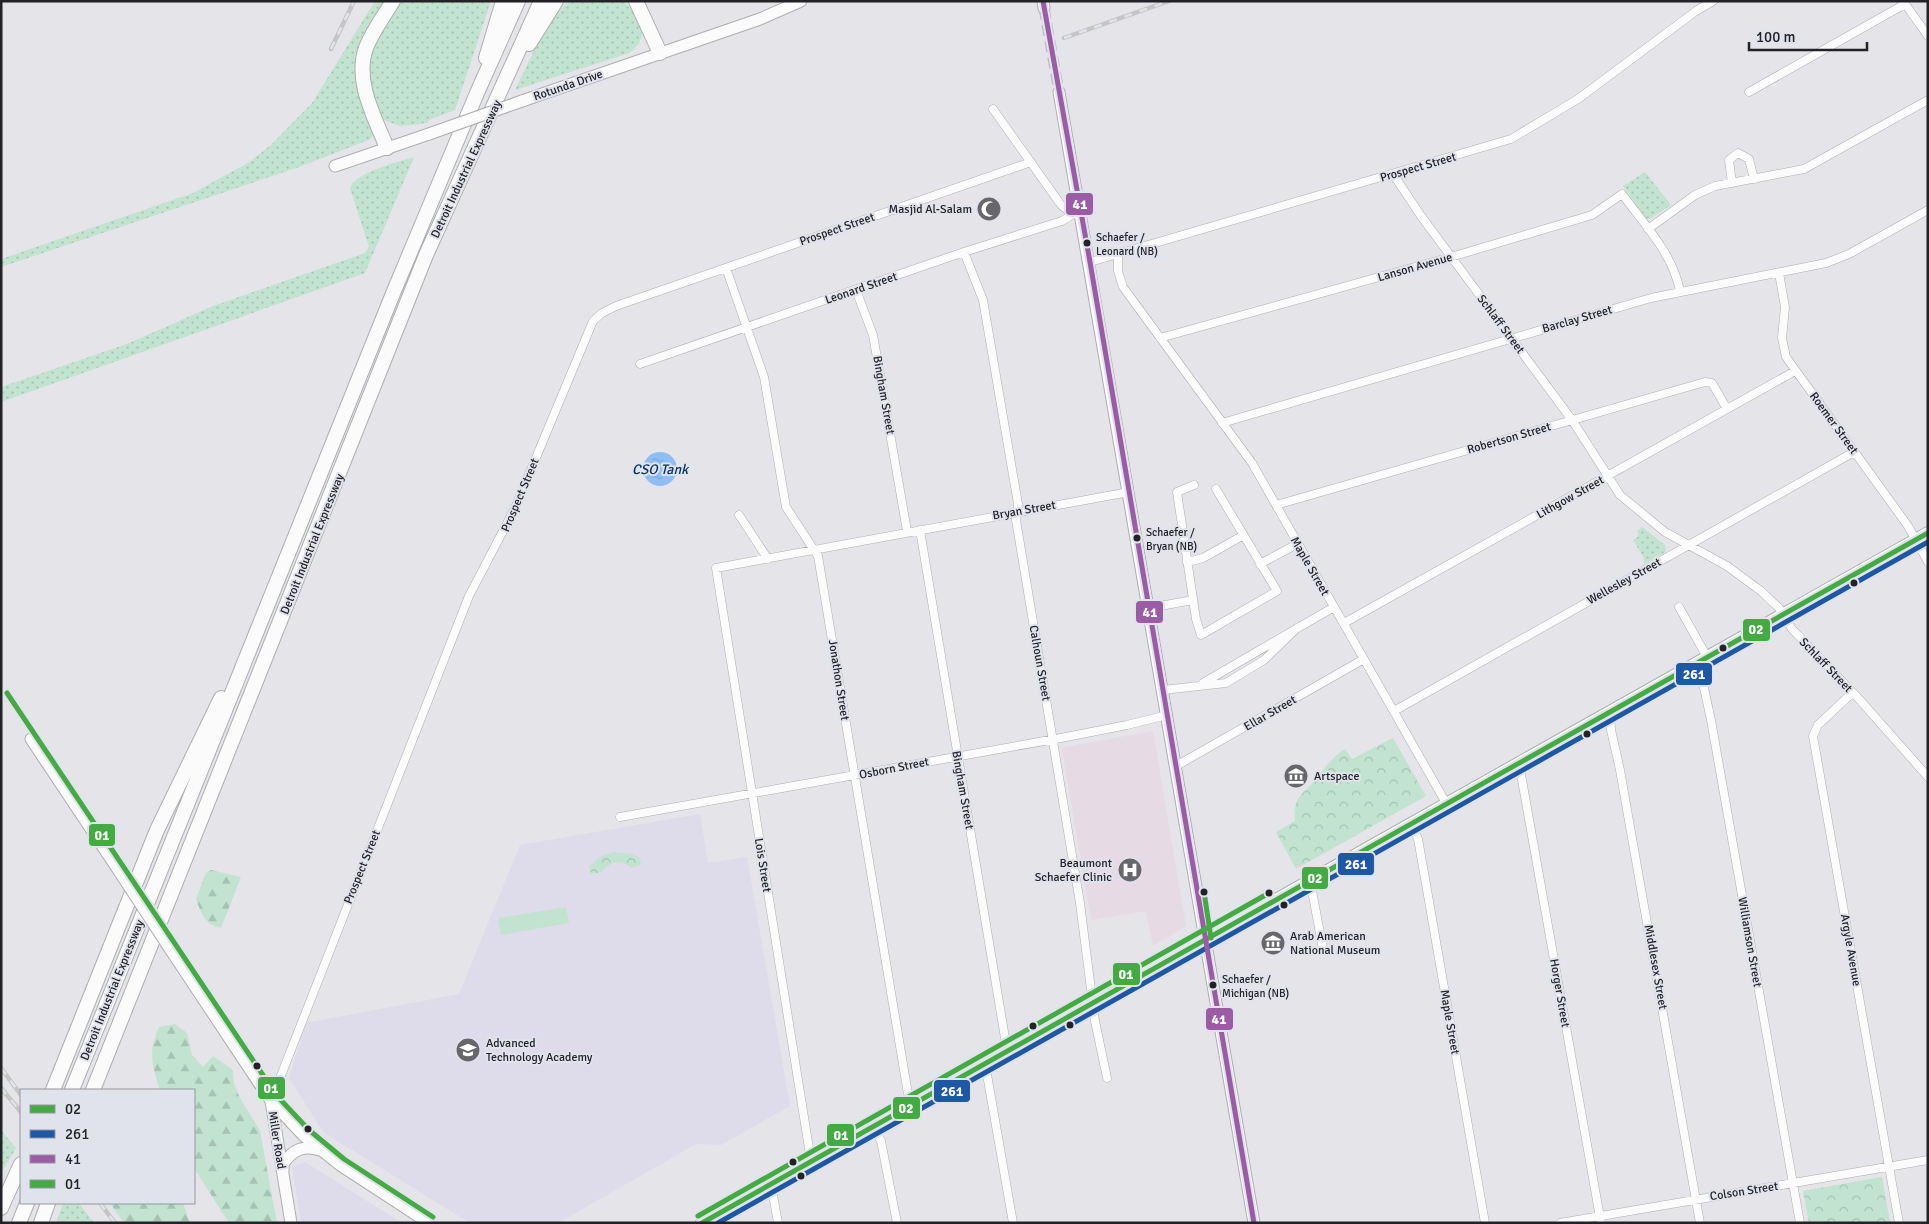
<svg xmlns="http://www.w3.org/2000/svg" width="1929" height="1224" font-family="Signika,sans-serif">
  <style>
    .education { fill: #dedceb }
    .medical { fill: #e6dbe5 }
    .grass { fill: url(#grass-dots) }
    .forest { fill: url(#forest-firs) }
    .park { fill: url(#park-crowns) }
    .pitch { fill: #c2e3d0 }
    .water { fill: url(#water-ripples) }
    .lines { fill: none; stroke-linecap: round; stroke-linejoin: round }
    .secondary-tunnel { stroke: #bdbdc2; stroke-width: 11; stroke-dasharray: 11 5.5; stroke-linecap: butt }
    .minor-casing { stroke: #adaeb1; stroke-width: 9 }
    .secondary-casing { stroke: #adaeb1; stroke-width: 13 }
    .primary-casing { stroke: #adaeb1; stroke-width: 14 }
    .motorway-casing { stroke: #adaeb1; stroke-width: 16 }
    .minor { stroke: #fbfbfc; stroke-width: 8 }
    .secondary { stroke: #fbfbfc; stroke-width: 11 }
    .primary { stroke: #fbfbfc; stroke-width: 12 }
    .motorway { stroke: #fbfbfc; stroke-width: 14 }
    .rail-casing { stroke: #c5c5c5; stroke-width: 4.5 }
    .rail { stroke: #e1e3ec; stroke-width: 2.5; stroke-dasharray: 8; stroke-linecap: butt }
    .secondary-bridge-casing { stroke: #adaeb1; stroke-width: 13; stroke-linecap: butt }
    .secondary-bridge { stroke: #fbfbfc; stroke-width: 11 }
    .bus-1-casing { stroke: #e1e3ec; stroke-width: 9 }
    .bus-2-casing { stroke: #e1e3ec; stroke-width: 9 }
    .bus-3-casing { stroke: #e1e3ec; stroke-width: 9 }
    .bus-4-casing { stroke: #e1e3ec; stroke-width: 9 }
    .bus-1 { stroke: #44aa42; stroke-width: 5 }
    .bus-2 { stroke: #1e57a3; stroke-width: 5 }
    .bus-3 { stroke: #9b5ba5; stroke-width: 5 }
    .bus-4 { stroke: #44aa42; stroke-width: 5 }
    .bus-dot { fill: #232327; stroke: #e1e3ec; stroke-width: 2 }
    .labels { text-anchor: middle; stroke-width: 4; stroke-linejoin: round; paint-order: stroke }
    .bus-label { font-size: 11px; fill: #232327; stroke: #e1e3ec; text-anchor: start }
    .street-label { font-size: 12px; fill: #232327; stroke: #e1e3ec }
    .poi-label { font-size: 12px; fill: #232327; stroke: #e1e3ec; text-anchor: start }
    .water-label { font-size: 14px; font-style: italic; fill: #043665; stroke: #e1e3ec }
    .line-badge { stroke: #e1e3ec; stroke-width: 2 }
    .badge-label { font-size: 14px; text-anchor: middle; font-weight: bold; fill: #fff }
  </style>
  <defs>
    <pattern id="grass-dots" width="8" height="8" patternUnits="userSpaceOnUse" patternTransform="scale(1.25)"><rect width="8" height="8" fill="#c2e3d0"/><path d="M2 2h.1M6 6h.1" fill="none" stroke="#a6c2b3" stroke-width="1.8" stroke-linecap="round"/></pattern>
    <pattern id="forest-firs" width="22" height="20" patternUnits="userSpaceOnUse" patternTransform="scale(1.25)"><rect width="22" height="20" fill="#c2e3d0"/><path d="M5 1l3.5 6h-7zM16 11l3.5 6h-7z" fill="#a6c2b3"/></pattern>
    <pattern id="park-crowns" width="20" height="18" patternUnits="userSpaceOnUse" patternTransform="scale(1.25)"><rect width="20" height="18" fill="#c2e3d0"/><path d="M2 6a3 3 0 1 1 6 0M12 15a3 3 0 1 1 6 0" fill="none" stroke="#a6c2b3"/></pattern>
    <pattern id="water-ripples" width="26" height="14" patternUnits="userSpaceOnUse" patternTransform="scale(1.25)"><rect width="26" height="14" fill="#8fbef4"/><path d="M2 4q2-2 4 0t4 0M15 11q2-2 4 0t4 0" fill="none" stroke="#7ba3d1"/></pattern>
  </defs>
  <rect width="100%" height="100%" fill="#e4e4e9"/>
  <path class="education" d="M700 814 708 863 747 857 790 1106 721 1145 696 1144 558 1223H470L323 1132 289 1078 306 1023 459 994 520 845Z
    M305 1162 402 1223H301L292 1167Z"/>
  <path class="medical" d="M1153 731 1186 926 1153 946 1146 911 1091 920 1062 750 1065 747Z"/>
  <path class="grass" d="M375 1H384C347 64 350 66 374 133L371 139 299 167 1 267V259L193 193 248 163 271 145 312 103Z
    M399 1H491L455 110 429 120 428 123 400 126 384 120C354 71 372 44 399 1Z
    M569 1H623C641 17 652 37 629 53L515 90C530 61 544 23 569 1Z
    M414 157 365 273 1 402V387L127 344 213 306 365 253 369 247 350 188C356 172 398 162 414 157Z
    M1645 172 1671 205 1650 219 1646 218 1623 186Z
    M1642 527 1666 546 1665 552 1644 564V558L1633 540 1639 536 1637 531Z
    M1 1130 16 1148 1 1173Z
    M63 1203H79L94 1223H56Z"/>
  <path class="forest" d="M211 870 241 877 221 928C205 925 201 913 196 899L206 873Z
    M175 1024 187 1033 192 1055 203 1067 213 1056 233 1070 234 1084 239 1096 260 1131 277 1223H229L194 1168V1090H160C152 1065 148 1052 159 1027Z
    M110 1203H183L190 1223H124Z"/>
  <path class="park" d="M1393 738 1426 796 1296 869 1276 832 1295 821C1293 796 1302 796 1316 779 1326 767 1332 757 1345 749L1352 759Z
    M613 852 632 854 640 858 641 865 631 868C621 858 610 861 602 872L591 874 589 866 602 856Z
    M1882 1177 1890 1223H1809L1803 1191Z"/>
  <path class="pitch" d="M566 907 569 923 501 935 498 918Z"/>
  <path class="water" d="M643 469a17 17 0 1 1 34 0a17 17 0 1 1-34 0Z"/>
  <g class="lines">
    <path class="secondary-tunnel" d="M1044 8 1059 92"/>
    <defs>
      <path id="minor" d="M1903 1 1928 36
        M1749 92 1905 4
        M993 109 1061 205 1066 209 1080 210
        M1393 174 1421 216 1572 420 1620 495 1665 532 1727 566 1761 591 1779 608 1792 629 1859 699 1928 777
        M1732 183 1729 160 1738 153 1749 159 1754 179
        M1648 229 1695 195 1715 186 1804 169 1928 100
        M964 252 983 300 1018 504 1016 520 1080 903 1095 1021 1107 1078
        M1118 254V271L1123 287 1252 463 1446 803
        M1090 262 1511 139 1578 99 1696 11 1713 1
        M726 268 764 377 786 507 818 556 910 1106
        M1779 273 1785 307 1782 338 1786 357 1908 526 1928 562
        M856 290 873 335 907 531
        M1160 338 1451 257 1592 215 1622 194C1644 224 1673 254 1680 291
        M640 364 964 252 1062 221 1080 210
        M1222 423 1651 298 1826 263 1849 254 1928 210
        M1194 485 1177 492 1196 619 1201 635 1277 591 1216 489
        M1276 505 1705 382 1712 383 1727 409
        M739 515 768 559
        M920 530 1007 1050
        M1187 562 1203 558 1242 536
        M1260 564 1297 544
        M1679 607 1707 657
        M1149 608 1193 600
        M1344 623 1795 371
        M1694 664 1702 679 1711 720 1800 1223
        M1203 683 1334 607
        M1163 690 1226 683 1264 660 1297 628
        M1852 693 1818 725 1813 736 1899 1223
        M1394 711 1854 452
        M1610 712 1611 730 1620 770 1700 1223
        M1519 763 1601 1223
        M1176 766 1364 659
        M620 817 1061 738 1127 725 1167 715
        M1411 823 1418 839 1426 884 1485 1223
        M1310 880 1322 944
        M985 1063 1013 1223
        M271 1101 469 596 515 508 593 321 602 313 616 306 1031 162
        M873 1126 881 1141 897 1223
        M811 1161 716 568 1129 492
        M771 1184 778 1223
        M1560 1223 1928 1160"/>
      <path id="secondary" d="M1043 1 1044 8
        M1059 92 1254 1223
        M522 101 760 19 801 1
        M335 166 429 134
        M31 739 115 865
        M174 955 271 1101 291 1223
        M271 1101 304 1136 340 1165 429 1223
        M283 1171V1164C293 1149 304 1145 320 1150"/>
      <path id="primary" d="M702 1223 1928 533"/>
      <path id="motorway" d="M636 1 660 53
        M529 44 556 1
        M486 58 503 1
        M387 148C375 118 354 81 366 48 372 32 384 16 393 1
        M53 1090 157 830 221 698
        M72 1090 394 291 477 93 518 1
        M93 1090 426 255 541 1
        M1 1208 21 1164
        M19 1223 27 1203
        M41 1223 48 1203"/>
    </defs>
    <use href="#minor" class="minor-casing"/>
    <use href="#secondary" class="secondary-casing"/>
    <use href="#primary" class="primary-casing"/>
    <use href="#motorway" class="motorway-casing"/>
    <use href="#minor" class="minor"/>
    <use href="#secondary" class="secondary"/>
    <use href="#primary" class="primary"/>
    <use href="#motorway" class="motorway"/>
    <defs>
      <path id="rail" d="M1064 38 1169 1
        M331 49 354 1
        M1 1068 21 1095
        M1 1088 21 1112
        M100 1203 115 1223"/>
    </defs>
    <use href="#rail" class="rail-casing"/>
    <use href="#rail" class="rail"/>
    <defs>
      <path id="secondary-bridge" d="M429 134 522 101
        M115 865 174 955"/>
    </defs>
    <use href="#secondary-bridge" class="secondary-bridge-casing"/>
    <use href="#secondary-bridge" class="secondary-bridge"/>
    <defs>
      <path id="bus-1" d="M702 1223 1928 533"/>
      <path id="bus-2" d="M718 1223 1928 542"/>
      <path id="bus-3" d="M1043 1 1090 262 1254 1223"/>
      <path id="bus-4" d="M7 693 277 1096 309 1130 344 1159 433 1217
        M1204 892 1211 938
        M698 1216 1269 893"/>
    </defs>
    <use href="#bus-1" class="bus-1-casing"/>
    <use href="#bus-2" class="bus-2-casing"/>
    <use href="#bus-3" class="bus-3-casing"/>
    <use href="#bus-4" class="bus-4-casing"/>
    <use href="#bus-1" class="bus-1"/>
    <use href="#bus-2" class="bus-2"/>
    <use href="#bus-3" class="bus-3"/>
    <use href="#bus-4" class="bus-4"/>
  </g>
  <defs>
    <symbol id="mosque-disc" viewBox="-11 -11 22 22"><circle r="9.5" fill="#67676b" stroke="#e1e3ec"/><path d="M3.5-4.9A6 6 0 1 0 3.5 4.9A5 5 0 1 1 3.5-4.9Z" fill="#fff"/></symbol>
    <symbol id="museum-disc" viewBox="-11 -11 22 22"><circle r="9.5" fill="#67676b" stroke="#e1e3ec"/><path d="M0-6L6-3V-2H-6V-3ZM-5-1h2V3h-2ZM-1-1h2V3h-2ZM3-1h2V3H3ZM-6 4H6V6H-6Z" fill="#fff"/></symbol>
    <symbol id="hospital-disc" viewBox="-11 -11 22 22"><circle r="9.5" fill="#67676b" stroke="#e1e3ec"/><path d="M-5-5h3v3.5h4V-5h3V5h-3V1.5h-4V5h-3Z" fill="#fff"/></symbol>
    <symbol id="school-disc" viewBox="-11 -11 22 22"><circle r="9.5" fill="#67676b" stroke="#e1e3ec"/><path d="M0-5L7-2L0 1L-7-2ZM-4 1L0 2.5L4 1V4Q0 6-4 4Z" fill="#fff"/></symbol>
  </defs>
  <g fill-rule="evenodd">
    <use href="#mosque-disc" x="975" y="195" width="28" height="28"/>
    <use href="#museum-disc" x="1282" y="762" width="28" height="28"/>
    <use href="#hospital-disc" x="1116" y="856" width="28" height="28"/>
    <use href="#museum-disc" x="1259" y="929" width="28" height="28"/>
    <use href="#school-disc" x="454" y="1036" width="28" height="28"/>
  </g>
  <g class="bus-dot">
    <circle cx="1087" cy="243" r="4.5"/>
    <circle cx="1137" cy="538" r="4.5"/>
    <circle cx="1854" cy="583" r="4.5"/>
    <circle cx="1723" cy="648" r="4.5"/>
    <circle cx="1587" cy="734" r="4.5"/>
    <circle cx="1204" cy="892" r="4.5"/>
    <circle cx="1269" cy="893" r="4.5"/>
    <circle cx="1284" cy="905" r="4.5"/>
    <circle cx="1213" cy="985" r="4.5"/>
    <circle cx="1070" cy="1025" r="4.5"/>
    <circle cx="1033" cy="1026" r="4.5"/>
    <circle cx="257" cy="1066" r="4.5"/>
    <circle cx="308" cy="1129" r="4.5"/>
    <circle cx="793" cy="1162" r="4.5"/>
    <circle cx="801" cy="1176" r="4.5"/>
  </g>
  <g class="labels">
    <g class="bus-label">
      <text x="1096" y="241">Schaefer /<tspan x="1096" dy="14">Leonard (NB)</tspan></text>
      <text x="1146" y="536">Schaefer /<tspan x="1146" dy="14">Bryan (NB)</tspan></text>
      <text x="1222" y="983">Schaefer /<tspan x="1222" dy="14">Michigan (NB)</tspan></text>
    </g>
    <g class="street-label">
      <text transform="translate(568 85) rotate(-19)" y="4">Rotunda Drive</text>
      <text transform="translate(1418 167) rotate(-16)" y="4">Prospect Street</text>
      <text transform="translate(466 169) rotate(-65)" y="4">Detroit Industrial Expressway</text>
      <text transform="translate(837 229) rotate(-19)" y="4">Prospect Street</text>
      <text transform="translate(1415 267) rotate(-16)" y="4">Lanson Avenue</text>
      <text transform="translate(861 288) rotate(-19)" y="4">Leonard Street</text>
      <text transform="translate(1577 319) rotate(-16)" y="4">Barclay Street</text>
      <text transform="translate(1501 324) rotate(53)" y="4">Schlaff Street</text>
      <text transform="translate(884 395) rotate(80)" y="4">Bingham Street</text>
      <text transform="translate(1834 423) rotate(54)" y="4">Roemer Street</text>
      <text transform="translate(1509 438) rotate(-16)" y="4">Robertson Street</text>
      <text transform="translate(520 495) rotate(-67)" y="4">Prospect Street</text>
      <text transform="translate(1570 497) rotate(-29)" y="4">Lithgow Street</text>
      <text transform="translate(1024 510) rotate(-10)" y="4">Bryan Street</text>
      <text transform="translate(312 544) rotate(-68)" y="4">Detroit Industrial Expressway</text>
      <text transform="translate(1310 566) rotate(60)" y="4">Maple Street</text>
      <text transform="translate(1624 581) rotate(-29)" y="4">Wellesley Street</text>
      <text transform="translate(1040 663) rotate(80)" y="4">Calhoun Street</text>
      <text transform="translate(1826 665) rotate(46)" y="4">Schlaff Street</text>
      <text transform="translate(839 680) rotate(81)" y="4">Jonathon Street</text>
      <text transform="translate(1270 713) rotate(-30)" y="4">Ellar Street</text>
      <text transform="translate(894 768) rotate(-11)" y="4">Osborn Street</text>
      <text transform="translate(963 790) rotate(80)" y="4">Bingham Street</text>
      <text transform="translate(763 865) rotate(81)" y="4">Lois Street</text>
      <text transform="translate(362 867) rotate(-68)" y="4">Prospect Street</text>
      <text transform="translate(1750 942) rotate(80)" y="4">Williamson Street</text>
      <text transform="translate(1851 950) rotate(80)" y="4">Argyle Avenue</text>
      <text transform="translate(1656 967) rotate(80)" y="4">Middlesex Street</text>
      <text transform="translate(112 990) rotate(-68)" y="4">Detroit Industrial Expressway</text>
      <text transform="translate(1560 993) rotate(80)" y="4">Horger Street</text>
      <text transform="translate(1450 1022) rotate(80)" y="4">Maple Street</text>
      <text transform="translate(277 1140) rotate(81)" y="4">Miller Road</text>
      <text transform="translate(1744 1191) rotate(-9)" y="4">Colson Street</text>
    </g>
    <g class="poi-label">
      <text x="972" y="213" text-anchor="end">Masjid Al-Salam</text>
      <text x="1314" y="780">Artspace</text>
      <text x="1112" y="867" text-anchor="end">Beaumont<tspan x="1112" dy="14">Schaefer Clinic</tspan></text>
      <text x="1290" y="940">Arab American<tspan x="1290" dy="14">National Museum</tspan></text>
      <text x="486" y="1047">Advanced<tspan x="486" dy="14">Technology Academy</tspan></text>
    </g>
    <g class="water-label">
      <text x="660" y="474">CSO Tank</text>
    </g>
  </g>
  <g class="line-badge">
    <rect x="1065" y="192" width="29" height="24" rx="5" fill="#9b5ba5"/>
    <rect x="1135" y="600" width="29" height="24" rx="5" fill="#9b5ba5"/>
    <rect x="1742" y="618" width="29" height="24" rx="5" fill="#44aa42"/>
    <rect x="1675" y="662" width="38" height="24" rx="5" fill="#1e57a3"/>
    <rect x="88" y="823" width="28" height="24" rx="5" fill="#44aa42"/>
    <rect x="1337" y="852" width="38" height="24" rx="5" fill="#1e57a3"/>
    <rect x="1301" y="866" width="28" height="24" rx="5" fill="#44aa42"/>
    <rect x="1112" y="962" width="29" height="24" rx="5" fill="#44aa42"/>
    <rect x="1205" y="1007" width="29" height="24" rx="5" fill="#9b5ba5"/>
    <rect x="257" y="1076" width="29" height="24" rx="5" fill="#44aa42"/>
    <rect x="933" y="1079" width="38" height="24" rx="5" fill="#1e57a3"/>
    <rect x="892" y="1096" width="29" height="24" rx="5" fill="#44aa42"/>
    <rect x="826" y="1123" width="29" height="24" rx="5" fill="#44aa42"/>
  </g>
  <g class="badge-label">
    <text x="1080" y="209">41</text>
    <text x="1150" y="617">41</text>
    <text x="1756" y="634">02</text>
    <text x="1694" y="679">261</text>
    <text x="102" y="840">01</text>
    <text x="1356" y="869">261</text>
    <text x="1315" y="883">02</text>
    <text x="1126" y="979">01</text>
    <text x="1219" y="1024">41</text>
    <text x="271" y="1093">01</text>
    <text x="952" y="1096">261</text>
    <text x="906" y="1113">02</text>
    <text x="841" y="1140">01</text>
  </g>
  <rect width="1929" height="1224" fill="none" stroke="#232327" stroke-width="5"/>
  <rect x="20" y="1089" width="175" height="115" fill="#e1e3ec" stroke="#95969d"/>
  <rect x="30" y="1105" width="25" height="8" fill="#44aa42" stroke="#95969d"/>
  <text x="65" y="1114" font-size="15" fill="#232327">02</text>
  <rect x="30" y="1130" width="25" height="8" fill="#1e57a3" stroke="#95969d"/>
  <text x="65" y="1139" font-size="15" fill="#232327">261</text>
  <rect x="30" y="1155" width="25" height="8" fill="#9b5ba5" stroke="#95969d"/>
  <text x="65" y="1164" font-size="15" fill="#232327">41</text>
  <rect x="30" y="1180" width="25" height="8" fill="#44aa42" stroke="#95969d"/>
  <text x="65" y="1189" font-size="15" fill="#232327">01</text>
  <path d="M1749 42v8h118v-8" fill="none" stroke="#232327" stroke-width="2.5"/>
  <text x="1756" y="42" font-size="15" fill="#232327" stroke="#e1e3ec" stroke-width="4" paint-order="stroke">100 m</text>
</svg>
